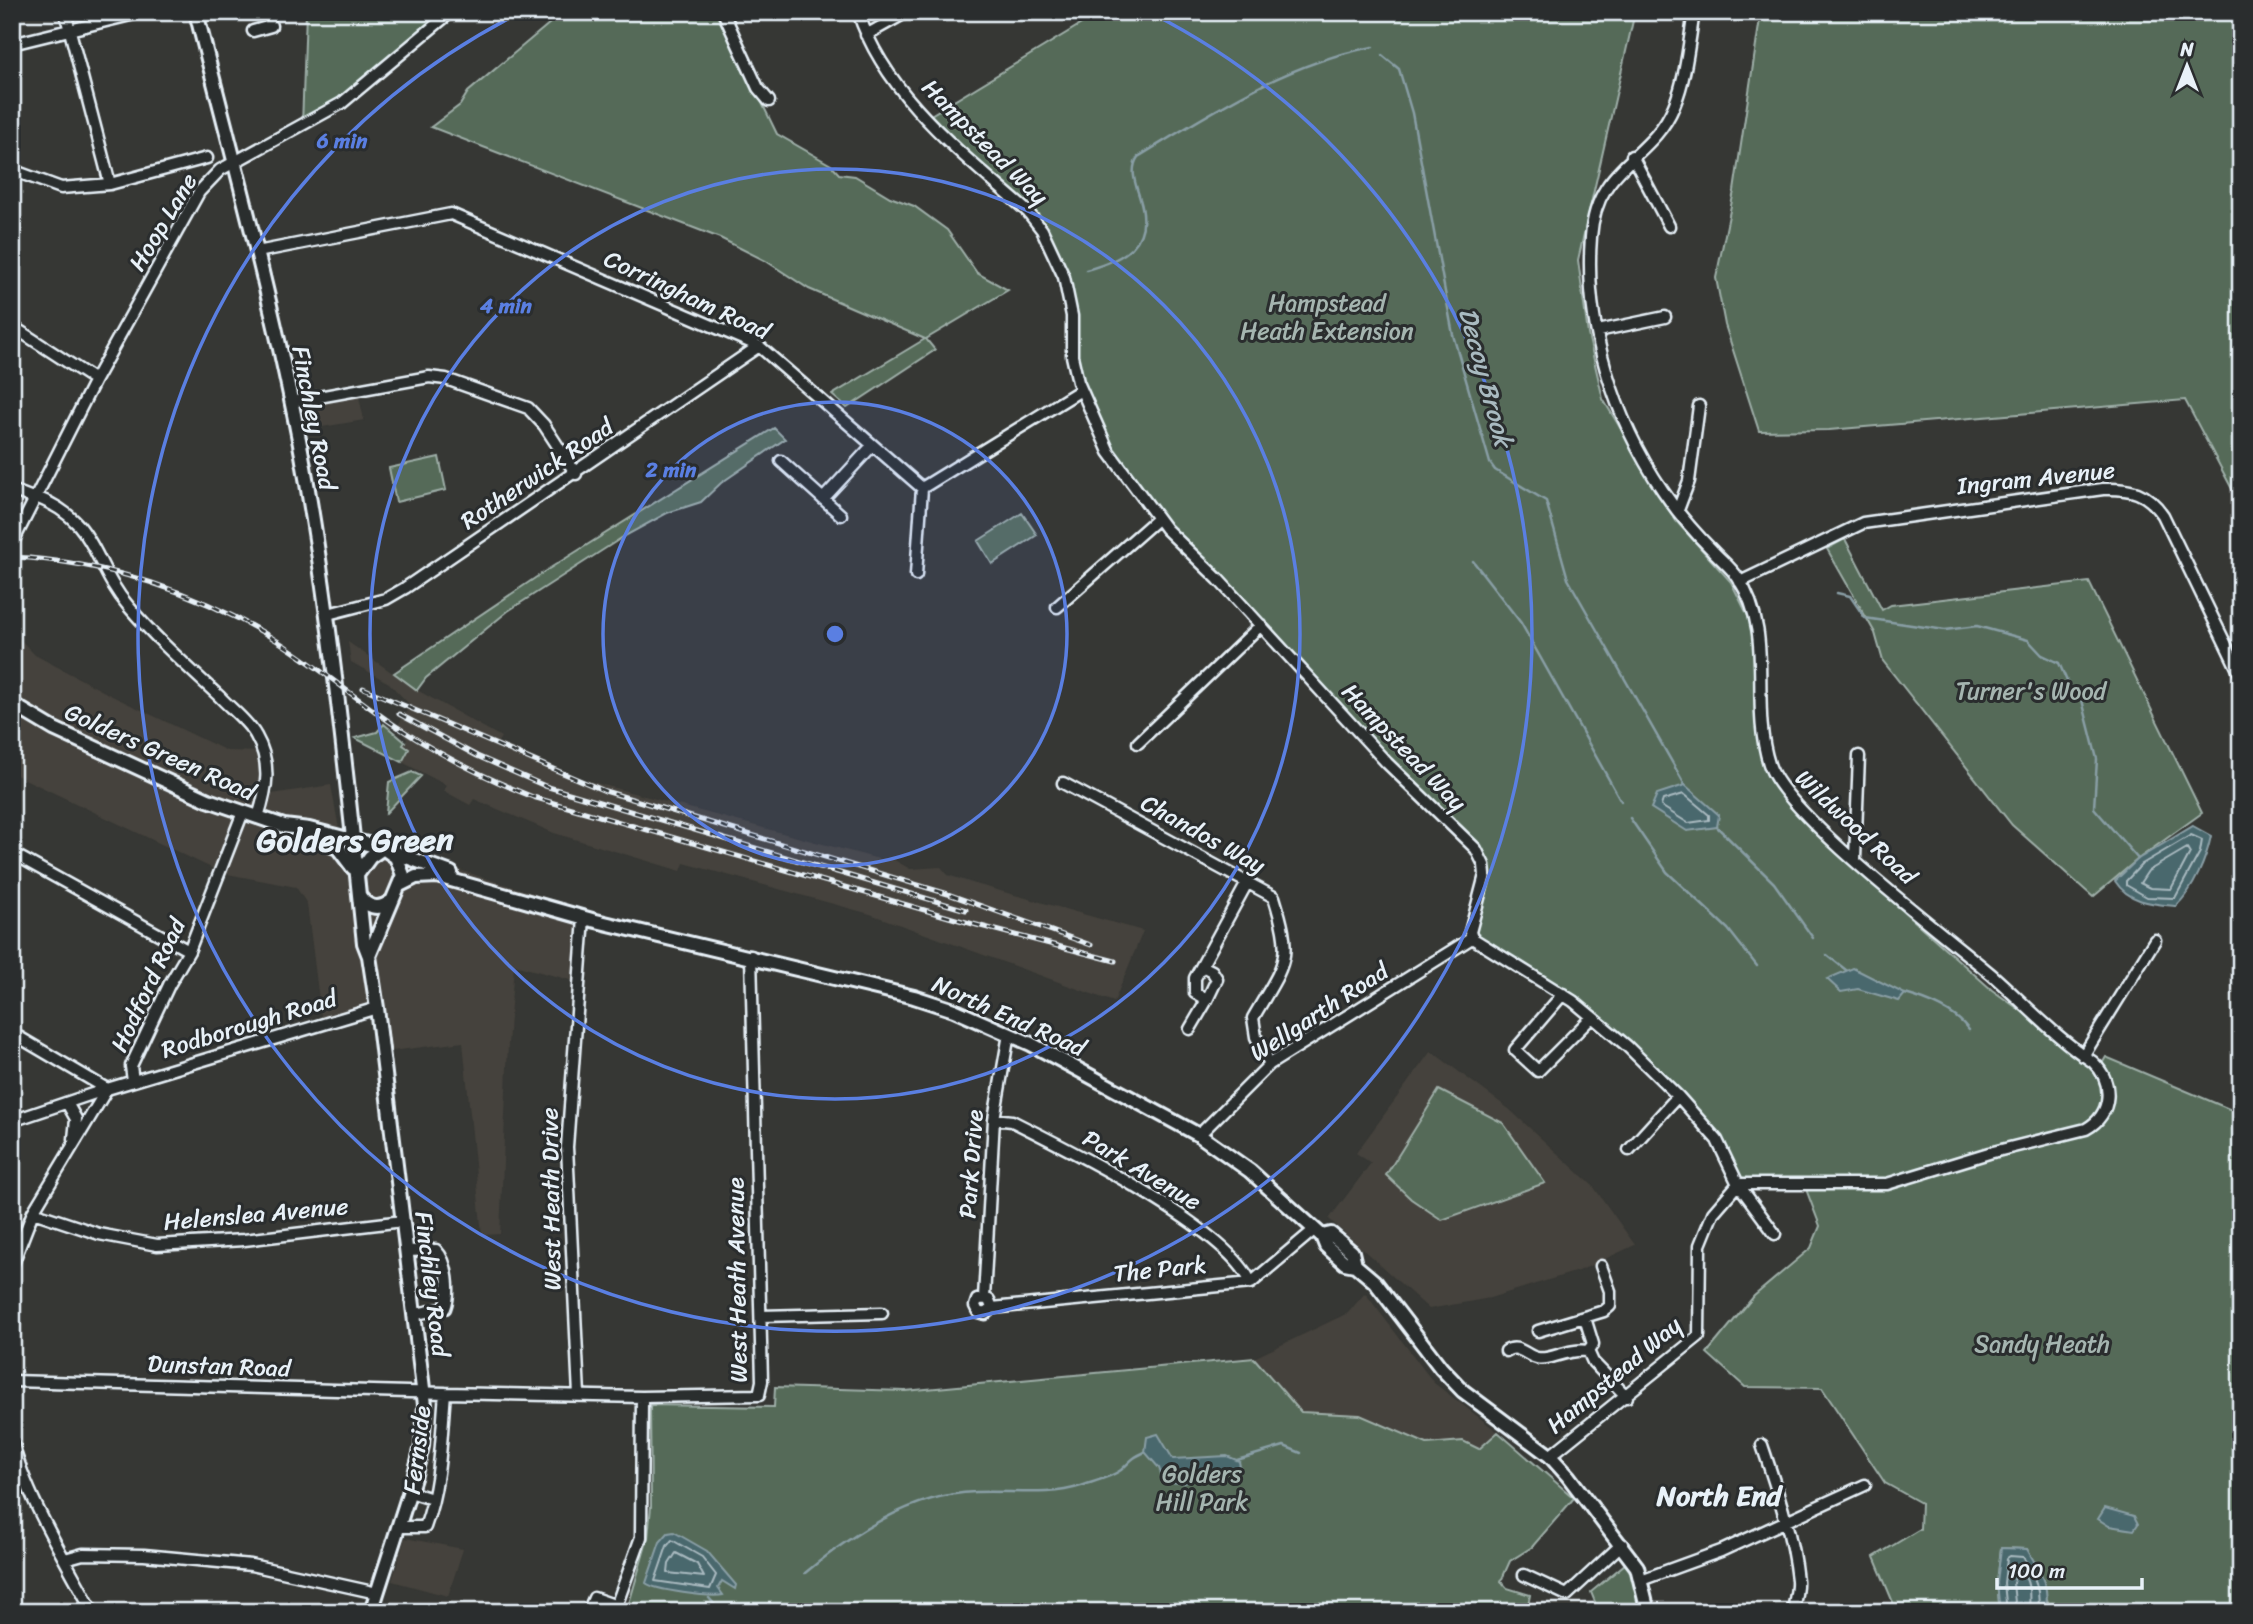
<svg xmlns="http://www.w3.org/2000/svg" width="2253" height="1624" font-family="Sriracha,sans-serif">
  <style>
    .built { fill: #45423c }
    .green { fill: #546b58; stroke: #9eaea8; stroke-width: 2 }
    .water { fill: #4a676d; stroke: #899ea5; stroke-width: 2 }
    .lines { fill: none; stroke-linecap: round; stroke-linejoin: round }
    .shore { stroke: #a9bac0; stroke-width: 2 }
    .stream { stroke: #899ea5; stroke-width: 2.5 }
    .minor-casing { stroke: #e8f1f8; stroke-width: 15 }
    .major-casing { stroke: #e8f1f8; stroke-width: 18 }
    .minor { stroke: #2a2d2e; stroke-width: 10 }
    .major { stroke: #2a2d2e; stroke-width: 12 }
    .rail-casing { stroke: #e8f1f8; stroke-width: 5 }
    .rail { stroke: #2a2d2e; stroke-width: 2.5; stroke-dasharray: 8; stroke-linecap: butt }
    .ring { fill: none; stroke: #5a7fe2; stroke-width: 3.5 }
    .labels { text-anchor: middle; stroke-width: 6; stroke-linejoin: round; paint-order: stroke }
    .street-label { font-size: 24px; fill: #e8f1f8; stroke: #2a2d2e }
    .park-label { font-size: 24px; fill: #a5b5b0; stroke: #2a2d2e }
    .water-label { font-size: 26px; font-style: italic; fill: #a9bac0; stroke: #2a2d2e }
    .quarter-label { font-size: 28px; font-weight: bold; fill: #e8f1f8; stroke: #2a2d2e }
    .district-label { font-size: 32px; font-weight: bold; fill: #e8f1f8; stroke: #2a2d2e }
    .centre { fill: #5a7fe2; stroke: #2a2d2e; stroke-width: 3.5 }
    .ring-label { font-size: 21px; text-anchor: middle; font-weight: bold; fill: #5a7fe2; stroke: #2a2d2e; stroke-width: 6; stroke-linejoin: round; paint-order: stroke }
  </style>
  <rect width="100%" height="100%" fill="#363734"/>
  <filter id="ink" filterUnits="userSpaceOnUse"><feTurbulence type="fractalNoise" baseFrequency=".0143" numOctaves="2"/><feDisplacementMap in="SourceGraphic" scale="14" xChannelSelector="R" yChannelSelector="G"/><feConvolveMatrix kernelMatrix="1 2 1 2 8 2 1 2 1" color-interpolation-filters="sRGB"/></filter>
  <g filter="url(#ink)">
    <path class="built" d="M359 397 364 420 310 429 305 406Z
      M12 631 35 655 112 696 227 751 264 752 265 795 331 785 339 829 412 855 586 910 578 982 514 965 508 1044 500 1234 482 1235 463 1042 383 1052 377 1008 322 1024 307 904 296 887 222 873 12 773Z
      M348 642 417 690 501 737 498 742 569 773 570 776 879 859 891 858 910 869 941 867 948 875 972 883 1143 931 1114 1002 870 914 684 863 681 871 554 833 474 799 470 805 444 791 446 785 402 762 409 749 403 745 407 739 397 727 410 705 389 683 351 662Z
      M1431 1051 1509 1109 1593 1186 1635 1245 1581 1270 1490 1298 1429 1309 1329 1219 1371 1163 1356 1153Z
      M1365 1293 1434 1383 1498 1432 1479 1449 1463 1441 1427 1444 1360 1415 1301 1412 1254 1358 1348 1313Z
      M405 1538 463 1549 448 1596 392 1581Z"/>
    <path class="green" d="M306 12H451L394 61 302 126Z
      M563 12H718L777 134 831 165 839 174 855 176 890 197 914 206 947 230 977 273 1008 290 926 339 935 350 847 408 832 395 925 339 809 289 766 261 720 238 431 127 460 105 468 92Z
      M1101 12H1635L1578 260 1588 334 1603 399 1676 521 1731 582 1756 632 1755 680 1762 753 1770 781 1849 863 1992 990 2100 1067 2106 1057 2241 1114V1612H2044L2048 1602 2027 1549 2001 1548 1997 1583 2000 1612H1897L1874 1557 1920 1529 1921 1503 1885 1483 1822 1388 1745 1387 1707 1353 1754 1296 1811 1248 1820 1226 1804 1184H1738L1717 1140 1592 1017 1472 938 1485 875 1481 857 1157 519 1109 452 1081 390 1069 297 1028 212 926 118Z
      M1761 12H2241V506L2185 400 1829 430 1759 431 1725 325 1716 278 1734 191Z
      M774 428 785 439 721 483 701 502 667 513 623 537 508 611 426 678 417 690 394 673 547 570Z
      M439 457 446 490 396 502 389 468Z
      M1022 513 1037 535 992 564 978 541Z
      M1845 539 1882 610 1891 605 2089 582 2202 813 2138 859 2093 897 2012 825 1883 661 1875 633 1827 549Z
      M384 724 405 742 403 745 409 749 402 762 355 738 377 732Z
      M412 772 421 776 386 813 389 782Z
      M1439 1090 1503 1123 1545 1183 1442 1220 1411 1199 1386 1175Z
      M1254 1358 1301 1412 1360 1415 1427 1444 1463 1441 1479 1449 1498 1432 1574 1498 1532 1547 1510 1561 1501 1581 1507 1588 1530 1595 1528 1605 1535 1612H638L628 1607 648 1538 651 1506 650 1405 774 1407 775 1387 905 1391Z
      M1631 1559 1648 1612H1599L1591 1592Z"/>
    <path class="water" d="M1685 785 1719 815 1717 827 1687 831 1651 808 1657 794Z
      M2193 826 2211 836C2206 860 2194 889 2176 906 2153 904 2129 903 2115 881L2138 859Z
      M1853 968 1905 994 1899 1001 1858 989 1841 992 1827 979Z
      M1158 1434 1173 1459 1227 1456 1239 1461 1240 1467 1184 1483 1164 1482 1159 1468 1145 1452 1147 1437Z
      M2105 1508 2134 1516 2138 1524 2134 1530 2109 1526 2098 1519Z
      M674 1532 707 1551 736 1585 735 1589 722 1581 718 1588 723 1595C711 1598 654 1590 646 1583L660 1542 668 1533Z
      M2001 1548 2027 1549C2038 1568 2053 1590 2044 1612H2000L1997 1583Z"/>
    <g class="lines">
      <path class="shore" d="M1684 794 1709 815V820L1688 823 1661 806 1663 800Z
        M2191 835 2202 840 2200 852 2175 898 2147 897 2126 885V881L2142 864Z
        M2187 848 2190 853 2171 889 2150 888 2140 883 2148 871Z
        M672 1540 702 1557 716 1575 710 1589 655 1581 667 1546Z
        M676 1553 697 1564 704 1577 668 1573 669 1564Z
        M2007 1612 2004 1583 2007 1558 2010 1556 2023 1557C2035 1575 2041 1591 2038 1612
        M2016 1612 2013 1583 2018 1568C2031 1579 2030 1596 2029 1612"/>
      <path class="stream" d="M1382 55 1399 69 1412 113 1453 335 1490 463 1495 470 1546 501 1568 579 1685 785
        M1086 270C1123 260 1154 244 1140 199 1136 185 1129 170 1138 157 1210 113 1288 62 1373 47
        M1473 561 1521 623 1621 801
        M1837 593 1850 596 1865 618 1945 630 1977 626 2028 640 2042 655 2059 663 2073 695 2082 700 2097 759 2094 808 2138 859
        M1630 818 1667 872 1728 929 1757 966
        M1717 827 1774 883 1813 938
        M1827 955 1846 970
        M1905 994C1927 1000 1955 1011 1969 1030
        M1237 1460 1284 1446 1301 1453
        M805 1573C852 1534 912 1494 975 1492 1011 1490 1047 1497 1081 1486 1092 1482 1112 1477 1121 1470 1132 1460 1130 1459 1145 1452
        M709 1598 721 1612"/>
      <defs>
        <path id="minor" d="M65 12 110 184
          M723 12 758 88 769 101
          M858 12C886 97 964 155 1028 212L1042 230 1064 277 1072 316V356L1078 382 1109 452 1166 529 1218 579 1387 763 1476 849 1484 865 1485 875 1470 932 1472 938 1573 1001 1627 1046 1678 1096 1717 1140 1738 1184 1775 1234
          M1694 12C1689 42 1686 78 1674 106 1651 161 1596 164 1591 237 1584 325 1614 419 1663 491 1677 512 1694 532 1712 550 1720 559 1732 568 1738 578 1776 635 1749 702 1769 764 1785 815 1944 934 1991 974 2024 1003 2056 1038 2093 1062 2114 1082 2113 1114 2086 1129L1989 1153 1887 1184H1738
          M253 31 271 26 267 12
          M866 35 907 12
          M12 44 143 12
          M1632 156 1669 226
          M12 170 61 188 110 184 207 158
          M257 252 451 214 759 346 922 488 1081 390
          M12 326 95 380
          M1598 331 1665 317
          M291 402 429 377 446 379 528 408 544 425 576 474
          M781 461 841 515
          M12 490 35 499
          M36 497C99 521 91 563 129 607 156 639 189 668 220 697 231 709 248 721 256 736 272 764 267 789 258 817
          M823 499 871 447
          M1678 510 1689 481 1699 406
          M12 544 95 380 199 192 220 170 342 103 451 12
          M916 575 922 488
          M1740 582 1863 523 2103 489C2131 488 2147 492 2163 515L2241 676
          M1057 607 1157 519
          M328 614 386 599 405 588 759 346
          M1138 743 1261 625
          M1063 783 1274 897C1294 961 1285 962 1253 1018L1256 1037 1270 1064
          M12 853 189 951
          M1855 859 1859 756
          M1202 966 1212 971 1217 979 1207 1000 1195 993V978L1247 883
          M1563 994 1515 1050 1538 1071 1592 1017
          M1190 1029 1207 1000
          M12 1033 107 1089
          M2083 1056 2155 940
          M133 1081 131 1066 169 985 189 951 243 812
          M67 1103 76 1119 74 1139
          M994 1119 1012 1121C1068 1149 1228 1228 1251 1283
          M12 1121 107 1089 377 1008
          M1199 1135 1270 1064 1472 938
          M1629 1150 1678 1096
          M33 1212 99 1234 157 1245 244 1240 403 1221
          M407 1251 436 1250C448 1262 451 1292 445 1308L416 1314
          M12 1266 33 1212 107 1089
          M984 1298 994 1119 1009 1034
          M992 1308 989 1300 984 1298 977 1300 975 1306 978 1312 985 1314 992 1308 1251 1283 1314 1230
          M761 1316 882 1313
          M1585 1318 1593 1344 1588 1351
          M1538 1331 1604 1311 1610 1306V1291L1601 1266
          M1506 1351C1518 1343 1526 1356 1537 1358 1551 1361 1567 1348 1588 1351L1593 1362 1627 1397
          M12 1381 445 1393 642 1397 759 1395 762 1381 751 956
          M579 1395 567 1147 584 918
          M12 1440C26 1497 65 1559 93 1612
          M1762 1445C1777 1490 1792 1533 1797 1580 1798 1592 1793 1602 1794 1612
          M1550 1456 1699 1336 1700 1245 1713 1213 1738 1184
          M410 1492 432 1499
          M399 1527H425C441 1484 441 1438 445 1393
          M65 1559 83 1554 144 1555 251 1565 377 1593
          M1524 1575 1567 1595 1622 1544
          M1641 1580 1721 1551 1865 1485
          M588 1612 594 1598 617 1606
          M614 1612 641 1537 642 1397"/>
        <path id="major" d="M196 12C233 159 274 306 302 455 331 616 347 780 364 943L369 956 377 1008 425 1405 422 1446 414 1478 371 1612
          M12 704 54 729 208 800 284 826 309 829 383 848 396 857 403 875 369 956
          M307 836 338 848 353 868
          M393 852 451 873
          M357 875 370 857 383 848
          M400 885 416 877 437 876 592 920 914 997 954 1010 1031 1044 1199 1135 1250 1171 1322 1236 1326 1246 1345 1263 1355 1265 1375 1282 1441 1368 1463 1391 1550 1456 1568 1476 1637 1567 1648 1612
          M359 895C366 907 378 911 390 902
          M1322 1236 1331 1234 1352 1252 1355 1265"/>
      </defs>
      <use href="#minor" class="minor-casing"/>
      <use href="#major" class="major-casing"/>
      <use href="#minor" class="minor"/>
      <use href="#major" class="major"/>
      <defs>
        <path id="rail" d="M12 557C105 561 201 593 279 642 320 668 356 699 396 726 439 755 486 778 533 797L973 924 1115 961
          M363 688 605 791 948 894 1091 945
          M399 714 477 756 545 786 966 910"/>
      </defs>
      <use href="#rail" class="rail-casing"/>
      <use href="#rail" class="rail"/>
    </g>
  </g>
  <circle cx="835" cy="634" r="232" fill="#5a7fe2" fill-opacity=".12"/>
  <g class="ring">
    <circle cx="835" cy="634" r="232"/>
    <circle cx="835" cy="634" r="465"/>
    <path d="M1151 13A697 697 0 1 1 519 13"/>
  </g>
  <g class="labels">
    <g class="street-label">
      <text transform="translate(985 142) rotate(45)" y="8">Hampstead Way</text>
      <text transform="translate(163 222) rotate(-59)" y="8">Hoop Lane</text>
      <text transform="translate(687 295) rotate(25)" y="8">Corringham Road</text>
      <text transform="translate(314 418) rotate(79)" y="8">Finchley Road</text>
      <text transform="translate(537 474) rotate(-34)" y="8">Rotherwick Road</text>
      <text transform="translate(2036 478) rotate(-6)" y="8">Ingram Avenue</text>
      <text transform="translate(1404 747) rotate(46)" y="8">Hampstead Way</text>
      <text transform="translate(160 752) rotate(24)" y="8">Golders Green Road</text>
      <text transform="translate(1856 827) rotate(43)" y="8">Wildwood Road</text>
      <text transform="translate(1203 834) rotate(29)" y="8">Chandos Way</text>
      <text transform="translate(148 985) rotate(-65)" y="8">Hodford Road</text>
      <text transform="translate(1319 1012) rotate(-33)" y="8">Wellgarth Road</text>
      <text transform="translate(1009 1016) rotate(24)" y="8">North End Road</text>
      <text transform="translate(249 1024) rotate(-17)" y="8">Rodborough Road</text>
      <text transform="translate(971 1164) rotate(-86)" y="8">Park Drive</text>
      <text transform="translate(1142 1170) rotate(31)" y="8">Park Avenue</text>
      <text transform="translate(551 1199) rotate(-91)" y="8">West Heath Drive</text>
      <text transform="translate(256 1214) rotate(-5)" y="8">Helenslea Avenue</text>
      <text transform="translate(1160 1269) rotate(-6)" y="8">The Park</text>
      <text transform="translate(737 1280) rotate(-91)" y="8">West Heath Avenue</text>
      <text transform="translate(432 1284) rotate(83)" y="8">Finchley Road</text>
      <text transform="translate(219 1366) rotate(2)" y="8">Dunstan Road</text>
      <text transform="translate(1614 1375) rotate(-40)" y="8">Hampstead Way</text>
      <text transform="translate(417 1450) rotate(-83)" y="8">Fernside</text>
    </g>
    <g class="park-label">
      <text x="1327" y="311">Hampstead<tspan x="1327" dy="28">Heath Extension</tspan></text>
      <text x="2031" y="699">Turner's Wood</text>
      <text x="2042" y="1352">Sandy Heath</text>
      <text x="1202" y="1482">Golders<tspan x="1202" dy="28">Hill Park</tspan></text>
    </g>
    <g class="water-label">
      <text transform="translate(1486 377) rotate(75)" y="9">Decoy Brook</text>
    </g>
    <g class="quarter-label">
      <text x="1719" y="1505">North End</text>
    </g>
    <g class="district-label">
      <text x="355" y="851">Golders Green</text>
    </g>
  </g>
  <circle cx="835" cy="634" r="10" class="centre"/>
  <g class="ring-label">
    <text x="342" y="148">6 min</text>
    <text x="506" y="313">4 min</text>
    <text x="671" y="477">2 min</text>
  </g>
  <rect width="2253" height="1624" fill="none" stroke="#2a2d2e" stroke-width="42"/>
  <rect x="21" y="21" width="2211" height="1582" fill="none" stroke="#e8f1f8" stroke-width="2.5" filter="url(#ink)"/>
  <g transform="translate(2187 66)" stroke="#2a2d2e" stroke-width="5" paint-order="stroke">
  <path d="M0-5L12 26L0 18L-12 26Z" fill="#e8f1f8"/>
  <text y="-10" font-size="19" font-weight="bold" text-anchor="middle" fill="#e8f1f8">N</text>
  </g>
  <path d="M1997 1578v10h145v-10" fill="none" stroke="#e8f1f8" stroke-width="3.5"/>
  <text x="2008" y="1578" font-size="21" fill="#e8f1f8" stroke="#2a2d2e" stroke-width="5" paint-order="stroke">100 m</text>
</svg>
